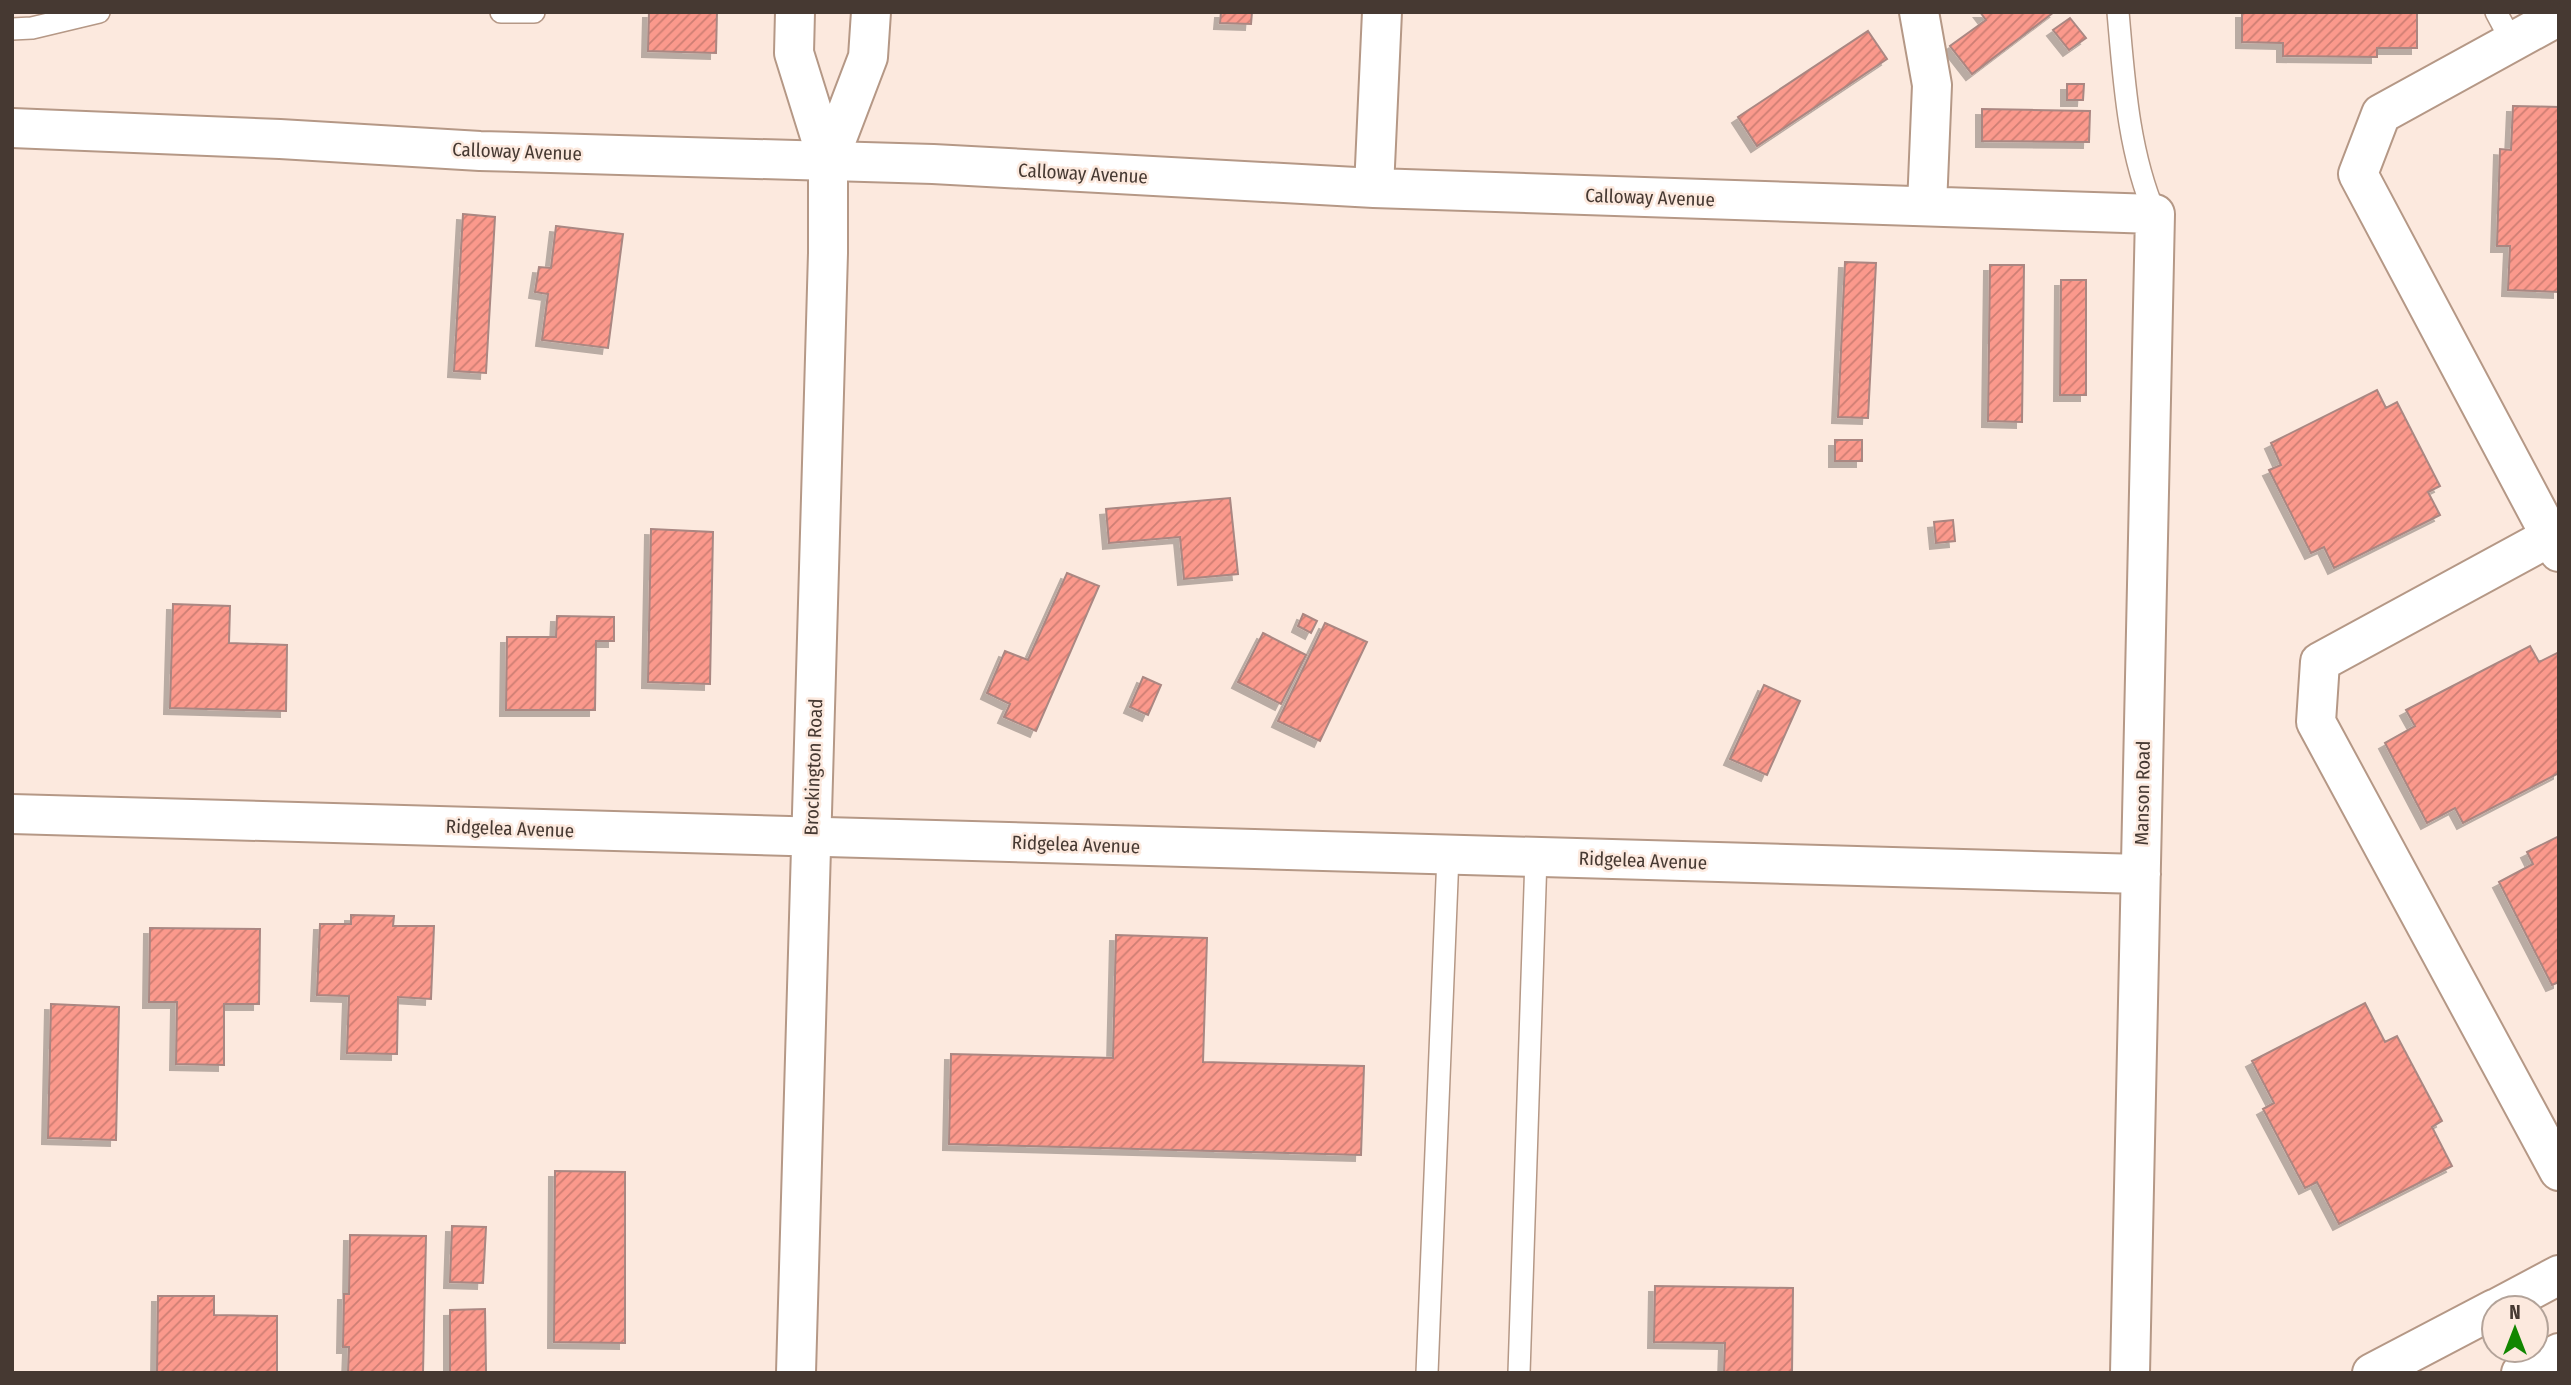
<svg xmlns="http://www.w3.org/2000/svg" width="2571" height="1385" font-family="'Fira Sans Condensed',sans-serif">
  <style>
    .building { fill: url(#building-hatch); stroke: #aa8782; stroke-width: 2; filter: url(#shadow) }
    .lines { fill: none; stroke-linecap: round; stroke-linejoin: round }
    .lane-casing { stroke: #b59886; stroke-width: 24 }
    .street-casing { stroke: #b59886; stroke-width: 42 }
    .secondary-casing { stroke: #b59886; stroke-width: 42 }
    .lane { stroke: #fff; stroke-width: 21 }
    .street { stroke: #fff; stroke-width: 38 }
    .secondary { stroke: #fff; stroke-width: 38 }
    .labels { text-anchor: middle; stroke-width: 5; stroke-linejoin: round; paint-order: stroke }
    .street-label { font-size: 19px; fill: #463932; stroke: #fce9de }
  </style>
  <defs>
    <pattern id="building-hatch" width="6" height="6" patternUnits="userSpaceOnUse" patternTransform="scale(1.75)"><rect width="6" height="6" fill="#fb998c"/><path d="M-1 1l2-2M0 6l6-6M5 7l2-2" fill="none" stroke="#cd7e73"/></pattern>
    <filter id="shadow"><feDropShadow dx="-6" dy="6" stdDeviation="0" flood-color="#0004"/></filter>
  </defs>
  <rect width="100%" height="100%" fill="#fce9de"/>
  <path class="building" d="M649 12H717L716 53 648 51Z
    M1221 12H1252L1251 24 1220 23Z
    M1980 12H2054L1972 74 1950 46 1986 20Z
    M2242 12H2417V48H2377V57L2283 56V43L2242 42Z
    M2070 18 2086 38 2069 50 2053 30Z
    M1868 31 1887 59 1757 146 1738 117Z
    M2067 84H2084L2083 100H2067Z
    M2513 106 2559 107V292L2508 290 2510 246H2497L2500 149 2511 150Z
    M1982 109 2090 111 2089 142 1982 141Z
    M463 214 495 217 486 373 454 371Z
    M556 226 623 234 608 348 542 340 548 294 535 292 539 267 551 268Z
    M1845 262 1876 263 1868 418 1838 417Z
    M1990 265H2024L2022 422 1988 421Z
    M2061 280H2086V395H2060Z
    M2377 390 2386 408 2397 402 2440 486 2428 492 2440 515 2334 568 2324 547 2311 553 2269 470 2281 465 2271 443Z
    M1835 440H1862V461H1835Z
    M1230 498 1238 574 1184 579 1180 537 1109 543 1106 509Z
    M1953 520 1955 541 1936 543 1934 522Z
    M651 529 713 532 710 684 648 682Z
    M1067 573 1099 586 1036 731 1004 717 1010 704 987 693 1005 651 1028 660Z
    M173 604 230 606 229 643 287 645 286 711 170 708Z
    M1303 614 1317 621 1311 633 1298 626Z
    M557 616 614 617V641H596L595 710H506L507 637H556Z
    M1325 623 1367 642 1320 741 1278 721Z
    M1263 633 1306 655 1281 704 1238 682Z
    M2530 646 2539 662 2559 652V773L2463 823 2455 808 2427 823 2385 743 2415 726 2406 710Z
    M1143 677 1161 685 1148 715 1130 707Z
    M1764 685 1800 701 1767 775 1730 759Z
    M2559 836V982L2552 985 2499 882 2533 864 2527 852Z
    M351 915 394 916 393 926H434L431 999 398 997 397 1054 347 1053 349 996 317 995 320 924H351Z
    M150 928 260 929 259 1004H224V1065L176 1064 177 1002H149Z
    M1116 935 1207 938 1203 1062 1364 1066 1361 1155 949 1144 951 1054 1113 1058Z
    M2365 1003 2385 1042 2397 1036 2442 1121 2432 1127 2452 1166 2339 1224 2317 1182 2305 1188 2263 1109 2274 1103 2252 1061Z
    M51 1004 119 1007 116 1140 48 1138Z
    M555 1171 625 1172V1343L554 1342Z
    M452 1226 486 1227 483 1283 450 1282Z
    M350 1235 426 1236 423 1373H348L349 1347H343L344 1294H349Z
    M1655 1286 1793 1288 1792 1373H1724L1725 1343 1654 1342Z
    M158 1296H214V1315L277 1316V1373H157Z
    M485 1309 486 1373H450V1310Z"/>
  <g class="lines">
    <defs>
      <path id="lane" d="M501 12H534
        M2118 12C2124 80 2128 151 2155 214
        M2496 12 2512 42
        M12 29 32 28 99 12
        M1427 1373 1448 855
        M1519 1373 1536 857"/>
      <path id="street" d="M1919 12 1932 85 1927 206
        M2559 16 2381 114 2358 174 2559 552
        M12 128 280 139 480 151 933 164 1374 188 2155 214 2130 1373
        M1374 188 1382 12
        M2559 532 2320 662 2316 722 2559 1171
        M12 814 2141 874
        M2497 1308 2559 1275
        M2372 1373 2494 1309
        M2521 1373 2559 1353"/>
      <path id="secondary" d="M795 12 794 53 828 162V253L796 1373
        M828 162 868 57 871 12"/>
    </defs>
    <use href="#lane" class="lane-casing"/>
    <use href="#street" class="street-casing"/>
    <use href="#secondary" class="secondary-casing"/>
    <use href="#lane" class="lane"/>
    <use href="#street" class="street"/>
    <use href="#secondary" class="secondary"/>
  </g>
  <g class="labels">
    <g class="street-label">
      <text transform="translate(517 151) rotate(2)" y="7">Calloway Avenue</text>
      <text transform="translate(1083 173) rotate(3)" y="7">Calloway Avenue</text>
      <text transform="translate(1650 197) rotate(2)" y="7">Calloway Avenue</text>
      <text transform="translate(813 767) rotate(-88)" y="7">Brockington Road</text>
      <text transform="translate(2142 793) rotate(-89)" y="7">Manson Road</text>
      <text transform="translate(510 828) rotate(2)" y="7">Ridgelea Avenue</text>
      <text transform="translate(1076 844) rotate(2)" y="7">Ridgelea Avenue</text>
      <text transform="translate(1643 860) rotate(2)" y="7">Ridgelea Avenue</text>
    </g>
  </g>
  <rect width="2571" height="1385" fill="none" stroke="#463932" stroke-width="28"/>
  <g transform="translate(2515 1329)"><circle r="33" fill="#fce9de" stroke="#b3a399" stroke-width="2"/>
  <path d="M0-5L12 26L0 18L-12 26Z" fill="#118600"/>
  <text y="-10" font-size="19" font-weight="bold" text-anchor="middle" fill="#463932">N</text>
  </g>
</svg>
